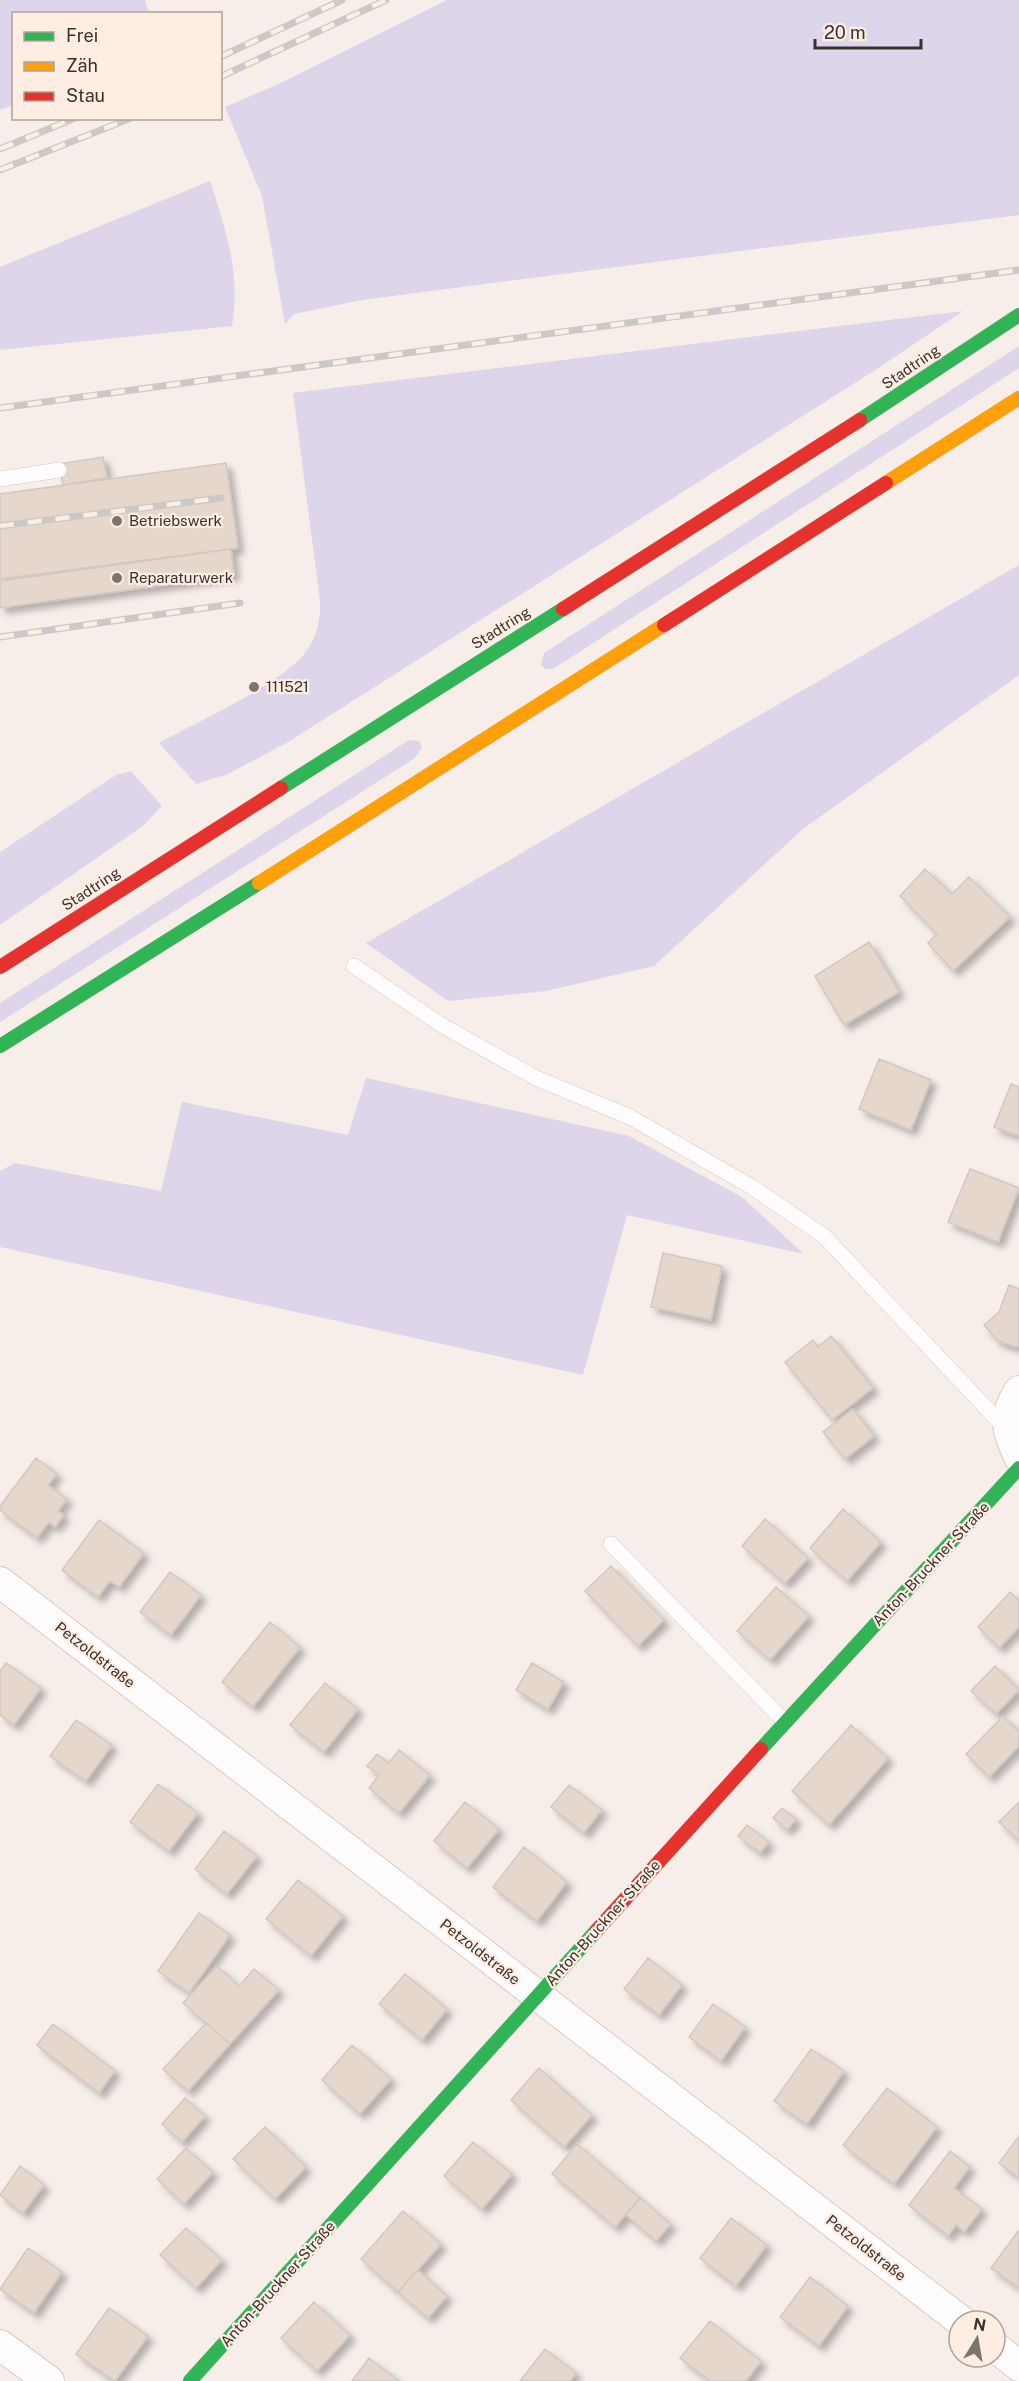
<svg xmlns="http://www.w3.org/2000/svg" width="1019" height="2381" font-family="'Public Sans',sans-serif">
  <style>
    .green { fill: #ddd5ea }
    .building { fill: #e6d7cd; stroke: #d0c8c3; stroke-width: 1.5; filter: url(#shadow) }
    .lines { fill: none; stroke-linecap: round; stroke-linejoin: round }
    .lane-casing { stroke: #d4ccc8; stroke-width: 16 }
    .street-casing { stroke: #d4ccc8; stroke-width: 32 }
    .fast-casing { stroke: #d4ccc8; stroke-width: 15 }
    .slow-casing { stroke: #d4ccc8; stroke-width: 15 }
    .jam-casing { stroke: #d4ccc8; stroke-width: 15 }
    .lane { stroke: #fefcfc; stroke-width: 15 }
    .street { stroke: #fefcfc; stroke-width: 30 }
    .fast { stroke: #30b455; stroke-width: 14 }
    .slow { stroke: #ff9f0a; stroke-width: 14 }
    .jam { stroke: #e5322d; stroke-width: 14 }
    .rail-casing { stroke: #cbc9c7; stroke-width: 7 }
    .rail { stroke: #fdede3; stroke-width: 4.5; stroke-dasharray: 14; stroke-linecap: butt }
    .poi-dot { fill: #7c746f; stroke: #fdede3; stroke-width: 2 }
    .labels { text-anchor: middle; stroke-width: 4.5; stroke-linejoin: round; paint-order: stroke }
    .street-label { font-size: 15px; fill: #3a322d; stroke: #fdede3 }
    .poi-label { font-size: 15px; fill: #3a322d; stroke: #fdede3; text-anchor: start }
  </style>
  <defs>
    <filter id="shadow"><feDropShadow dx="5.5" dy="5.5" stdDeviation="3" flood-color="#0004"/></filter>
  </defs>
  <rect width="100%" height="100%" fill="#f7eee9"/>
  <path class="green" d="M0 0H145L148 11 142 14H14L13 105 0 110Z
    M447 0H1019V215L362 300 294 314 285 324 262 196 225 107 283 82Z
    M210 181C226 231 241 273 232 326L0 350V267Z
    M963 311 880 367 288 742 228 774 196 784 159 743C197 722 274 687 302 657 316 640 321 622 320 601L293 393Z
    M1019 346V368L553 669H545L541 664 544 653Z
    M1019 565V675L803 829 654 966 546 991 448 1001 366 943Z
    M409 740 419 741 422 747 415 758 0 1022V1003Z
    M131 771 162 806 143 826 0 925V852L116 775Z
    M366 1078 629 1136 742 1197 804 1254 627 1215 583 1375 0 1247V1171L15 1163 161 1191 182 1102 348 1135Z"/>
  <path class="building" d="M103 457 107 478 63 485 59 464Z
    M226 463 238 548 0 579V494Z
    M231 549 234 575 0 608V581Z
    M925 869 952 894 969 877 1010 917 953 971 928 943 937 934 900 896Z
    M869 942 899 992 844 1025 815 976Z
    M879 1059 931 1080 911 1130 859 1109Z
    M1011 1084 1019 1087V1136L994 1127Z
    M970 1169 1019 1188 998 1242 948 1222Z
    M663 1253 722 1266 711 1320 651 1307Z
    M1009 1285 1019 1289V1345L1016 1347 998 1341 984 1325 999 1312Z
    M831 1336 873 1388 832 1420 785 1362 813 1340 818 1347Z
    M853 1409 874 1436 845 1459 823 1432Z
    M36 1458 57 1474 48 1485 67 1499 58 1511 64 1515 55 1527 49 1522 37 1538 0 1510V1506Z
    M843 1509 881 1542 847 1581 810 1548Z
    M765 1519 808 1558 785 1583 742 1546Z
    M99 1520 144 1553 119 1587 110 1581 98 1597 62 1570Z
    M611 1566 664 1620 638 1646 585 1591Z
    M170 1572 201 1595 171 1635 140 1612Z
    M776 1587 809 1616 770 1660 737 1631Z
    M1010 1592 1019 1601V1627L999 1648 978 1627Z
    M270 1622 300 1647 253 1707 222 1682Z
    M6 1663 41 1688 14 1725 0 1715V1671Z
    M532 1663 564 1682 548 1709 516 1690Z
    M995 1666 1019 1690 996 1714 971 1691Z
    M325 1683 358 1709 324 1752 290 1725Z
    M1003 1716 1019 1732V1746L989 1777 966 1754Z
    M76 1720 112 1745 86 1781 50 1756Z
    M851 1725 888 1758 829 1825 792 1791Z
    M399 1750 430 1775 399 1813 369 1788 379 1775 367 1766 377 1754 389 1763Z
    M158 1784 198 1813 169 1851 130 1822Z
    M569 1785 602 1810 584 1833 551 1807Z
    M465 1802 499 1829 467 1868 434 1841Z
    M1019 1802V1841L999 1822Z
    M782 1808 796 1819 787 1830 773 1818Z
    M747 1825 769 1842 760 1853 738 1836Z
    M224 1831 257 1856 227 1894 195 1869Z
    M524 1847 567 1882 537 1921 493 1887Z
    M298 1880 343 1916 311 1956 266 1919Z
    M199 1913 230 1935 189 1993 158 1971Z
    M648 1958 682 1985 659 2015 624 1989Z
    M217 1966 239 1986 254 1969 279 1990 230 2044 183 2003Z
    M405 1974 447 2009 422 2040 379 2004Z
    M713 2004 745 2027 721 2061 689 2037Z
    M206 2023 230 2044 188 2091 163 2069Z
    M53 2024 115 2071 99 2093 37 2045Z
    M352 2045 391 2079 360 2114 322 2080Z
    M811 2049 844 2071 807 2124 774 2101Z
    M539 2068 592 2115 564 2147 511 2100Z
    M887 2088 937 2127 894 2184 843 2145Z
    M185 2098 205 2116 182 2142 162 2124Z
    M265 2127 306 2167 275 2199 233 2159Z
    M1019 2136V2178L999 2163Z
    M473 2142 512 2174 482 2209 444 2176Z
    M577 2144 640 2198 615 2227 552 2174Z
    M186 2148 213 2172 184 2204 157 2179Z
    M950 2151 970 2167 954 2188 982 2209 964 2232 956 2225 948 2236 909 2205Z
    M20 2166 44 2185 23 2213 0 2195Z
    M640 2198 671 2224 656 2241 626 2215Z
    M403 2211 441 2244 398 2292 361 2259Z
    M731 2218 767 2245 736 2286 700 2258Z
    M186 2228 222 2260 196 2288 160 2255Z
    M1018 2231H1019V2288L991 2268Z
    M28 2248 62 2272 34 2313 0 2289Z
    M418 2270 447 2296 428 2318 398 2292Z
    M810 2277 848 2306 819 2346 780 2317Z
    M314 2302 350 2335 317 2371 281 2338Z
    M109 2308 148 2336 115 2381 76 2354Z
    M710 2321 761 2361 746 2381H710L680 2358Z
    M545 2349 576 2373 570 2381H520Z
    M369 2358 398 2380V2381H352Z"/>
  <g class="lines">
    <defs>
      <path id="lane" d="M0 479 59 470
        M354 966 443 1026 536 1078 630 1117 752 1187 824 1236 1007 1430
        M611 1544 785 1722"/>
      <path id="street" d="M1019 1391C1002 1418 1007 1430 1019 1457
        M0 1582 961 2321
        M0 2345 49 2381
        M995 2347 1019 2366"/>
      <path id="fast" d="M860 420 1019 315
        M281 788 563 609
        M0 1046 259 883
        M761 1749 1019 1468
        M190 2381 597 1930"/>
      <path id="slow" d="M886 483 1019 398
        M259 883 664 625"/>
      <path id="jam" d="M563 609 860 420
        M664 625 886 483
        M0 967 281 788
        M597 1930 761 1749"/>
    </defs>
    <use href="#lane" class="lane-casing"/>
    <use href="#street" class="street-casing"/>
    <use href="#fast" class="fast-casing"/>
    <use href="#slow" class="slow-casing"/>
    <use href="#jam" class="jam-casing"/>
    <use href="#lane" class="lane"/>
    <use href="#street" class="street"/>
    <use href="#fast" class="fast"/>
    <use href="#slow" class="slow"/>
    <use href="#jam" class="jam"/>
    <defs>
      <path id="rail" d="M220 57 342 0
        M220 77 386 0
        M0 149 75 118
        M0 170 131 118
        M0 408 1019 270
        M0 526 221 498
        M0 637 240 603"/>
    </defs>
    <use href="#rail" class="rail-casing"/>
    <use href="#rail" class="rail"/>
  </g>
  <g class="poi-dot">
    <circle cx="117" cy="521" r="6"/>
    <circle cx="117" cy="578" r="6"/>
    <circle cx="254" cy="687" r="6"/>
  </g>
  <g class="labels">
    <g class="street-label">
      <text transform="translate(911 367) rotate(-34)" y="5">Stadtring</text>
      <text transform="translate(501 628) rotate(-32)" y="5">Stadtring</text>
      <text transform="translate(91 889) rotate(-33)" y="5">Stadtring</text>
      <text transform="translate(931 1564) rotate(-47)" y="5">Anton-Bruckner-Straße</text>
      <text transform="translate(95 1655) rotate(38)" y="5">Petzoldstraße</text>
      <text transform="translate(603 1923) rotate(-48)" y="5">Anton-Bruckner-Straße</text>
      <text transform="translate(480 1952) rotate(38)" y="5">Petzoldstraße</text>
      <text transform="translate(866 2248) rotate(38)" y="5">Petzoldstraße</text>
      <text transform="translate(278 2284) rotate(-48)" y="5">Anton-Bruckner-Straße</text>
    </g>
    <g class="poi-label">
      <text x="129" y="526">Betriebswerk</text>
      <text x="129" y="583">Reparaturwerk</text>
      <text x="266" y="692">111521</text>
    </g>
  </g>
  <rect x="12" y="12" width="210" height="108" fill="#fdede3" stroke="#afa29a" stroke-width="1.5"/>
  <rect x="24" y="32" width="30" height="9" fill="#30b455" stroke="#afa29a" stroke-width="1.5"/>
  <text x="66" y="42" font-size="18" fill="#3a322d">Frei</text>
  <rect x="24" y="62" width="30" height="9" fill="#ff9f0a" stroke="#afa29a" stroke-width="1.5"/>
  <text x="66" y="72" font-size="18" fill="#3a322d">Zäh</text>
  <rect x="24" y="92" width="30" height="9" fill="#e5322d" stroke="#afa29a" stroke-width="1.5"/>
  <text x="66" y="102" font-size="18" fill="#3a322d">Stau</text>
  <g transform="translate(977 2339) rotate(11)"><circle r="28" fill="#fdede3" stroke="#afa29a" stroke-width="1.5"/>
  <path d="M0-4.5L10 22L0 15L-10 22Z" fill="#7c746f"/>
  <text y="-9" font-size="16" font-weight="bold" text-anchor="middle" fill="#3a322d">N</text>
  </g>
  <path d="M815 39v9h106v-9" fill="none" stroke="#3a322d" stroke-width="3"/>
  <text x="824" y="39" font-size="18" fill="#3a322d" stroke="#fdede3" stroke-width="4.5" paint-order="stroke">20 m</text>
</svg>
